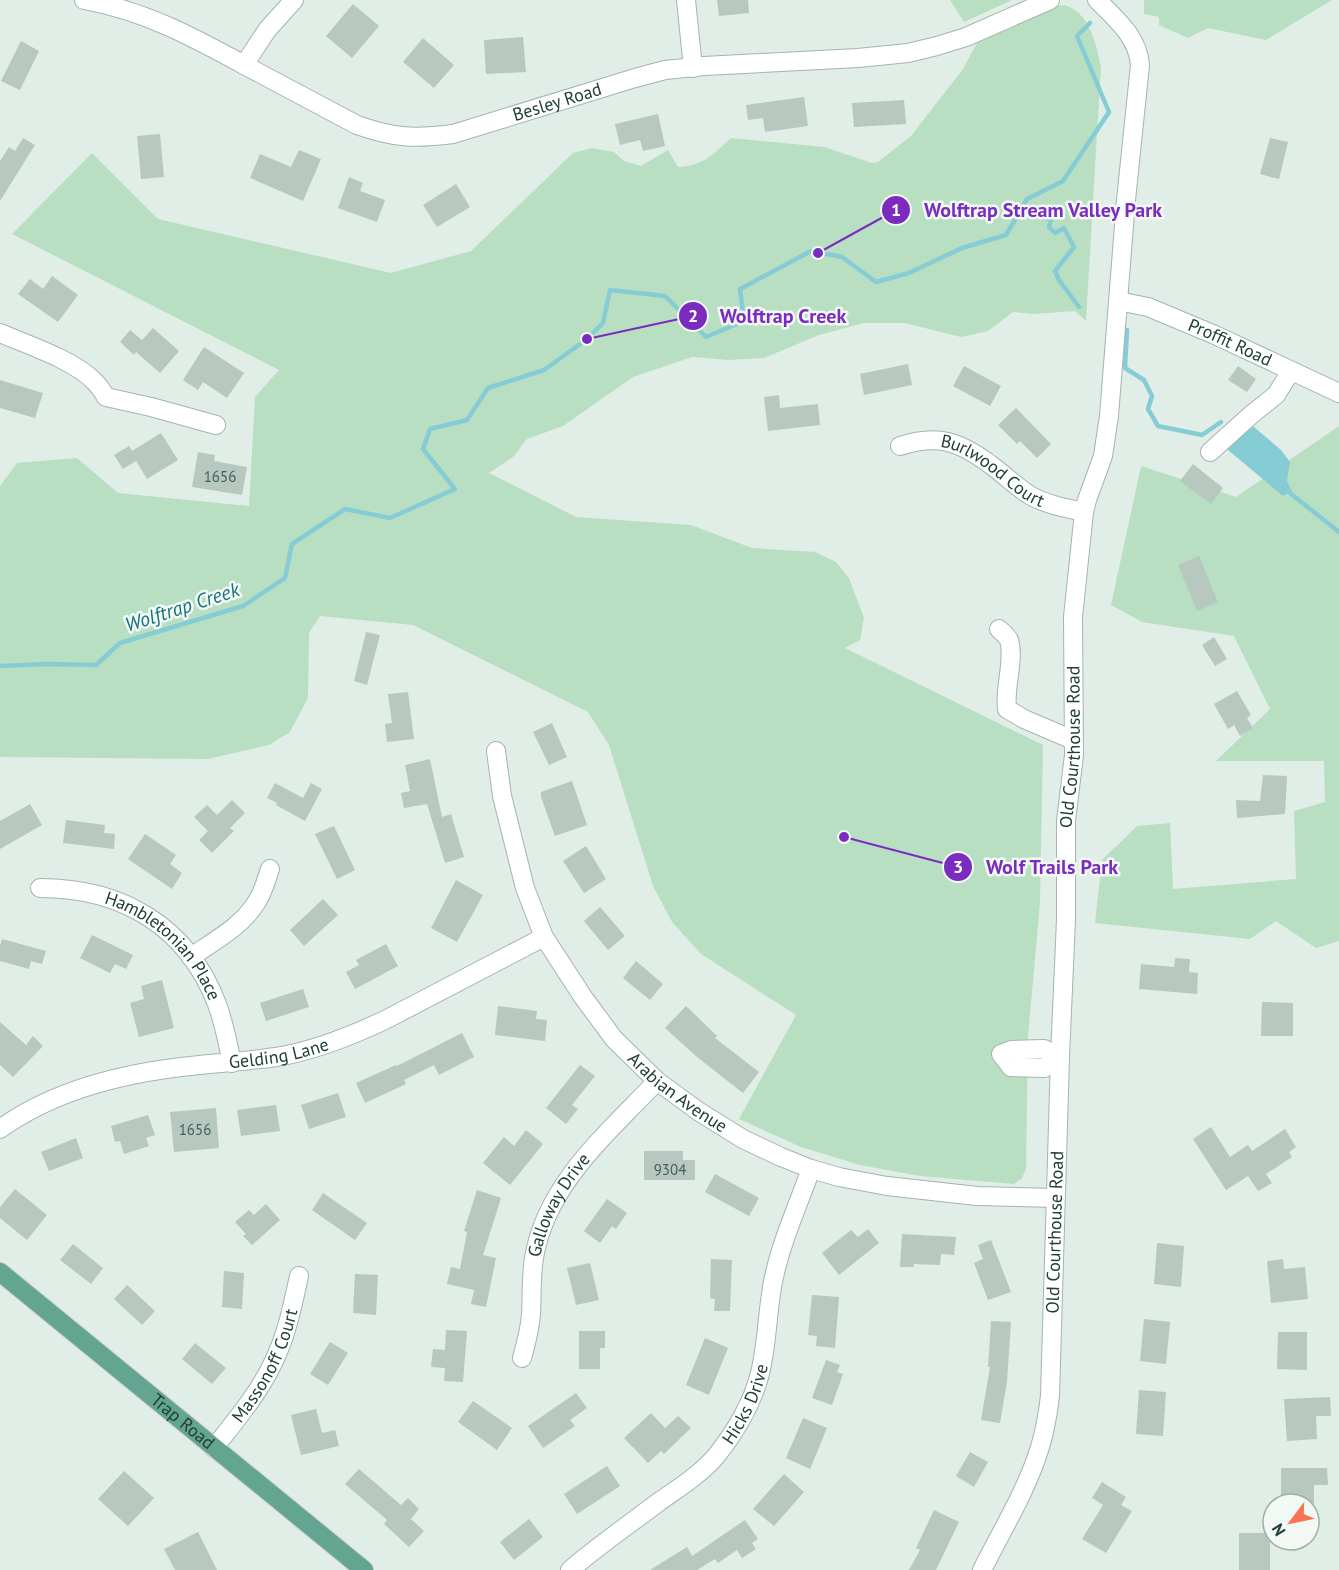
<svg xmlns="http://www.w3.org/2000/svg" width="1339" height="1570" font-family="'PT Sans',sans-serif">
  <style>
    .green { fill: #b9dfc2 }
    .water { fill: #86ccd5 }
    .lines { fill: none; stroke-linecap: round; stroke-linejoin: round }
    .stream { stroke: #86ccd5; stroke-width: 4.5 }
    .building { fill: #b7c8c0 }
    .minor-casing { stroke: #a3b5ae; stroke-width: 20 }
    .major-casing { stroke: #c1c9c6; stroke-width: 20 }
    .minor { stroke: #fff; stroke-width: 18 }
    .major { stroke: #63a591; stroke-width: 18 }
    .labels { text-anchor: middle; stroke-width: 5; stroke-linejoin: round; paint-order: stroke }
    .number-label { font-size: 15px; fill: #466158 }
    .street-label { font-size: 18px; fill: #203f35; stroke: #f2f9f5 }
    .water-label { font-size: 20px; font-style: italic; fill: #17717e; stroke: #f2f9f5 }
    .leader { fill: none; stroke: #7b2cbf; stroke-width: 2 }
    .callout-dot { fill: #7b2cbf; stroke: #f2f9f5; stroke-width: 2 }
    .mark-label { font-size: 18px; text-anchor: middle; font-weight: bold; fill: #fff }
    .callout-label { font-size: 20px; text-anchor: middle; font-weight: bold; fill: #7b2cbf; stroke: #f2f9f5; stroke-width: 5; stroke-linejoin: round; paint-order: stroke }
  </style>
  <rect width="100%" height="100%" fill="#e1ede7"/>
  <path class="green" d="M950 0H1012L964 22Z
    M1144 0H1332L1266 40 1208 28 1188 38 1159 25V17L1144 14Z
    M1064 5C1090 12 1096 44 1101 67L1086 321 1075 311 1033 314 1013 312 988 331 961 337 905 323H864L819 335 764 358 729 360 692 357 633 377 563 426 527 439 513 457 489 473 576 517 691 525 752 548 815 552 836 562 849 578 864 618 860 640 845 648 1043 745 1040 903 1028 1037 1026 1169 1022 1178 1014 1184 920 1176 860 1165 801 1147 739 1119 796 1015 701 954 672 922 653 886 609 745 588 712 413 625 320 616 309 633 308 698 290 732 269 745 208 759 0 757V486L17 463 77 458 118 493 249 506 255 397 279 370 12 234 92 153 158 219 391 273 471 251 573 153 592 148 614 152 624 161 641 166 668 150 678 167C703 166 714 154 731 138L824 147 872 163 878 162 911 136 963 69 977 43 1058 6Z
    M1339 426V941L1316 948 1276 921 1250 939 1095 923 1102 860 1137 826 1170 823 1173 889 1296 879 1294 811 1325 802 1324 761H1216L1270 709 1234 636 1142 622 1111 605 1141 466 1236 497Z"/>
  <path class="water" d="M1254 427 1281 450 1290 462 1287 481 1292 491 1283 496 1228 450 1226 443 1245 428Z"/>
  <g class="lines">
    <path class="stream" d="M1017 216 1034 214 1051 220 1049 227 1055 233 1064 228 1074 247 1055 271 1059 280 1079 307
      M1127 330 1125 368 1144 380 1152 396 1148 409 1158 426 1202 435 1221 422
      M1285 489 1339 532
      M0 666 46 664 96 665 120 643 243 606 285 578 292 544 345 509 390 518 455 489 423 449 430 429 467 420 488 388 544 370 587 339 603 323 610 290 665 296 706 337 744 321 740 289 811 251 842 257 876 282 909 273 962 248 1006 235 1027 199 1063 181 1109 112 1077 36 1090 23"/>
  </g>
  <path class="building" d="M717 0H748L749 13 719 16Z
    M353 4 379 26 352 58 326 36Z
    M523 37 526 72 486 74 484 40Z
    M423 38 454 65 434 88 403 62Z
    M21 41 39 51 20 90 1 81Z
    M804 97 808 126 765 132 763 118 748 120 746 105Z
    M904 100 906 124 854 127 852 103Z
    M658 114 665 146 643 151 640 140 620 145 615 124Z
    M160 134 164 177 141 179 137 136Z
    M23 138 35 145 0 201V161L9 147 15 151Z
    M1270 138 1288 142 1279 179 1260 174Z
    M299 150 321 159 303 201 250 178 260 154 291 167Z
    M349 177 363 183 360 191 385 200 377 222 338 208Z
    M456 184 470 207 437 227 423 205Z
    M52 276 78 295 58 322 18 294 30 279 43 289Z
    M153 328 179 351 160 373 136 352 134 355 120 342 130 330 142 340Z
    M204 347 244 373 227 398 203 382 198 390 183 380Z
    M908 364 912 385 864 395 860 374Z
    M964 366 1001 386 990 406 953 386Z
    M1238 366 1256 379 1247 392 1228 380Z
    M0 380 43 393 35 418 0 408Z
    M779 395 780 408 818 404 820 425 768 431 764 397Z
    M1016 408 1051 444 1037 458 1020 441 1017 444 998 425Z
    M161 433 178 460 147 479 136 461 123 469 114 455 129 446 132 451Z
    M198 452 215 455 214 461 247 467 242 495 192 487Z
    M1193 464 1223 488 1211 504 1180 481Z
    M1199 556 1218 602 1197 611 1178 565Z
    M366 632 380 635 367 685 354 681Z
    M1214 637 1227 659 1215 666 1202 645Z
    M1237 691 1251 715 1247 718 1253 728 1240 736 1234 725 1228 729 1214 704Z
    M408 692 414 739 387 742 385 724 392 723 388 694Z
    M552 723 567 757 549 765 533 732Z
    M430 759 442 817 451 814 464 857 445 863 427 804 404 808 401 793 410 791 405 765Z
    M1263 775 1287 776 1285 814 1237 818 1236 800 1260 801Z
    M572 781 587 825 555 836 541 797V792Z
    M275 783 303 798 311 783 322 789 305 821 276 805 277 803 267 798Z
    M232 800 245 813 230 828 234 831 212 853 199 840 208 831 194 817 207 805 217 815Z
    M30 804 42 825 0 849V821Z
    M66 820 105 825 104 833 115 834 114 849 63 843Z
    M334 826 355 870 337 879 315 834Z
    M145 834 176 855 170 864 182 873 172 889 128 859Z
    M586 846 606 879 584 893 563 861Z
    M456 880 483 895 457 942 431 928Z
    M323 899 338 915 304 946 290 930Z
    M600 907 625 936 608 950 584 921Z
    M92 935 133 955 126 969 115 964 110 973 80 958Z
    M2 939 46 951 42 964 31 961 29 969 0 961V946Z
    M386 944 398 966 355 989 346 972 359 965 356 960Z
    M1175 958 1190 959 1189 972 1198 973 1197 994 1139 989 1141 964 1174 967Z
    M636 961 663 984 650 1000 623 978Z
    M162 980 174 1028 139 1037 130 1003 144 999 141 986Z
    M303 989 309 1007 266 1021 260 1003Z
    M1262 1002 1293 1003V1036H1261Z
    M498 1006 537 1011 536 1019 547 1020 545 1041 495 1035Z
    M686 1006 717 1036 715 1038 759 1072 743 1093 697 1057 665 1028Z
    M0 1022 26 1045 33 1036 43 1046 13 1077 0 1065Z
    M462 1033 474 1057 439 1075 434 1065 404 1080 406 1084 365 1103 356 1083 396 1065 397 1066Z
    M580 1065 595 1076 572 1105 578 1109 566 1124 546 1108Z
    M338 1093 346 1117 309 1129 301 1105Z
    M276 1105 280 1131 241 1136 237 1110Z
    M216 1108 219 1148 174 1152 170 1112Z
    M148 1115 155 1135 146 1138 149 1146 124 1154 120 1141 115 1142 111 1126Z
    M1211 1127 1230 1157 1248 1145 1252 1151 1285 1129 1296 1147 1289 1152 1292 1157 1266 1174 1272 1183 1258 1191 1248 1176 1226 1190 1193 1139Z
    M526 1130 543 1144 510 1185 483 1163 504 1137 514 1146Z
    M76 1138 83 1158 49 1171 41 1152Z
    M644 1151H683V1160H695V1180H644Z
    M715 1174 759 1198 749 1216 705 1192Z
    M15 1189 47 1215 27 1240 0 1218V1207Z
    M477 1190 501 1198 483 1255 496 1258 486 1307 471 1304 474 1290 447 1284 451 1267 460 1269 467 1232 464 1231Z
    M323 1193 367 1223 355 1240 312 1210Z
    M607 1199 627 1213 616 1229 612 1226 600 1243 584 1231Z
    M266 1204 280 1220 252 1245 243 1236 246 1234 235 1222 249 1210 254 1215Z
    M868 1229 879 1243 839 1275 822 1253 851 1230 858 1237Z
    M902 1234 956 1237 954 1255 941 1254 940 1265 914 1264V1267H900Z
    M991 1240 1011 1292 988 1300 974 1263 983 1259 978 1245Z
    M1157 1243 1184 1246 1181 1287 1154 1284Z
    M73 1244 103 1268 91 1284 60 1260Z
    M711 1259 732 1260 730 1311H714L715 1299 710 1298Z
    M1283 1259 1284 1269 1305 1267 1308 1299 1271 1303 1267 1261Z
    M590 1263 599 1300 576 1305 567 1268Z
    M224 1271 244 1273 242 1309 222 1307Z
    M355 1274 378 1275 376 1315 353 1313Z
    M127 1285 155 1311 142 1325 114 1299Z
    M812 1295 839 1297 835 1348 816 1346 817 1336 808 1335Z
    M1144 1319 1170 1322 1166 1364 1140 1361Z
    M991 1321 1011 1322 1007 1382 1000 1423 981 1420 990 1367H988Z
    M446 1330 467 1331 463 1382 444 1381 445 1368 431 1367 433 1349 445 1350Z
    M579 1331H605V1348H600V1369H579Z
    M1278 1332H1307V1370L1277 1369Z
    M705 1338 728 1348 709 1395 686 1385Z
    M330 1342 348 1353 328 1385 310 1374Z
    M195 1343 226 1368 212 1384 182 1359Z
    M826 1360 840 1365 837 1372 843 1374 832 1405 812 1398Z
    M1139 1390 1166 1392 1163 1436 1136 1434Z
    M576 1393 587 1408 570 1420 575 1426 543 1448 528 1426Z
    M1330 1397 1331 1416H1316L1317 1439 1287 1441 1284 1399Z
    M473 1401 512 1428 497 1450 458 1422Z
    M316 1409 322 1433 335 1430 339 1446 301 1455 291 1415Z
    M651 1413 665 1428 678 1416 691 1428 664 1454 661 1451 648 1463 624 1438Z
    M803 1418 827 1428 810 1469 786 1458Z
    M970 1452 988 1462 974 1487 956 1476Z
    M607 1466 620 1486 577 1514 564 1494Z
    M1281 1468H1327L1328 1485H1314V1504H1281Z
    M359 1469 401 1505 408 1498 419 1509 411 1519 424 1531 409 1547 384 1524 387 1520 345 1484Z
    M124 1471 154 1498 128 1526 98 1499Z
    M784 1474 804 1492 774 1526 753 1509Z
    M1102 1482 1126 1497 1121 1505 1132 1511 1106 1553 1082 1539 1103 1505 1092 1498Z
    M934 1510 959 1522 936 1570H909L920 1550 916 1548Z
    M529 1519 543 1537 514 1560 500 1542Z
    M745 1520 758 1539 752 1543 756 1549 742 1558 737 1550 718 1563 715 1559 697 1570H650L687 1547 692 1556Z
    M198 1532 217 1570H175L164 1549Z
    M1239 1533H1270V1570H1239Z"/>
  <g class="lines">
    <defs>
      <g id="minor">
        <path id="s1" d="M84 0C145 11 193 37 246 66 283 86 320 105 357 125 394 138 414 139 453 134L635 78 665 70 704 66 858 58 908 53 937 46 966 37 1050 0"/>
        <path d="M686 0 693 68"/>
        <path d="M244 65 267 30 294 0"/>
        <path id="s2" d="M1118 301 1148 307 1215 335 1339 393"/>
        <path d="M0 333C28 345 74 360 95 382 99 386 103 392 106 397L151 407 216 425"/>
        <path id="s3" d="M900 446C938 434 959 441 991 465 1005 475 1016 487 1031 496 1048 505 1066 508 1084 512"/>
        <path d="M1210 452 1252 414 1276 395 1291 371"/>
        <path d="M999 629C1003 633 1007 636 1009 640 1015 659 1004 688 1007 709L1024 719 1073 740"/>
        <path id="s4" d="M496 751 502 796 525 888 544 937 583 997 614 1039 657 1081 698 1111 743 1139 781 1157 811 1169 839 1177 887 1186 977 1196 1055 1198"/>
        <path id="s5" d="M40 888C122 888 187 926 217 1004 224 1023 228 1043 232 1063"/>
        <path d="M191 957C214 941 241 927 256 903 263 893 266 881 270 869"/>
        <path d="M1044 1049 1060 1057 1044 1068 1011 1067 1001 1054 1012 1050Z"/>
        <path id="s6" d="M0 1129C54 1090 124 1073 190 1066 219 1063 248 1061 276 1057 314 1051 351 1036 385 1020L544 937"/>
        <path id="s7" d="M522 1358C526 1344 530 1329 531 1314 532 1295 531 1277 534 1258 546 1184 608 1133 657 1081"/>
        <path id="s8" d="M214 1448C236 1420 259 1393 274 1361 287 1334 293 1304 299 1276"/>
        <path id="s9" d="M570 1570C599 1545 630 1524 660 1501 680 1487 701 1474 717 1455 739 1427 758 1394 763 1358 768 1331 768 1303 774 1277 782 1240 798 1205 811 1169"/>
        <path id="s10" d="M982 1570C1002 1530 1027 1490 1040 1447 1045 1431 1048 1413 1050 1396L1060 1057 1066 920V821L1074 755 1073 617 1084 512 1087 500 1103 456 1109 416 1126 200 1140 65C1138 37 1116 19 1097 0"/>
      </g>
      <g id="major">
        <path id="s11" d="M0 1272 364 1570"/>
      </g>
    </defs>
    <use href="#minor" class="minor-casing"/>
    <use href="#major" class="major-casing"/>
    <use href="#minor" class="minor"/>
    <use href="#major" class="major"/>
  </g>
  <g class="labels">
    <g class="number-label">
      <text x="220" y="482">1656</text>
      <text x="195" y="1135">1656</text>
      <text x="670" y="1175">9304</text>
    </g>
    <g class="street-label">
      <text dy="6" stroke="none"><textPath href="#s1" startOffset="508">Besley Road</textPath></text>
      <text dy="6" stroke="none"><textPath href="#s2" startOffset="120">Proffit Road</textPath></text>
      <text dy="6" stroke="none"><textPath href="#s3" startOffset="102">Burlwood Court</textPath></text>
      <text dy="6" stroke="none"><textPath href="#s10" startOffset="838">Old Courthouse Road</textPath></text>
      <text dy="6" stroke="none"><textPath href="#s5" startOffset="144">Hambletonian Place</textPath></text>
      <text dy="6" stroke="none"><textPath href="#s6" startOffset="292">Gelding Lane</textPath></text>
      <text dy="6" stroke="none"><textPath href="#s4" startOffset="400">Arabian Avenue</textPath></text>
      <text dy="6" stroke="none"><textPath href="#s7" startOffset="160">Galloway Drive</textPath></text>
      <text dy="6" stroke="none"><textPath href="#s10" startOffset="352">Old Courthouse Road</textPath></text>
      <text dy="6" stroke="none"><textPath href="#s8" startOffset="98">Massonoff Court</textPath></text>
      <text dy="6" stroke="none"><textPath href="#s9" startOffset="246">Hicks Drive</textPath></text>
      <text dy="6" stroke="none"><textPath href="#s11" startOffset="236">Trap Road</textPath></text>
    </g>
    <g class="water-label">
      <text transform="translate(182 607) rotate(-18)" y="7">Wolftrap Creek</text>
    </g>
  </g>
  <path class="leader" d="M818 253L896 210M587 339L693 316M844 837L958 867"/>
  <g class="callout-dot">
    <circle cx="818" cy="253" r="6"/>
    <circle cx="587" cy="339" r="6"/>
    <circle cx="844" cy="837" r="6"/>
    <circle cx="896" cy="210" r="15"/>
    <circle cx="693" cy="316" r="15"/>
    <circle cx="958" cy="867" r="15"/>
  </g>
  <g class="mark-label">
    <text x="896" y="216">1</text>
    <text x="693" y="322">2</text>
    <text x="958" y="873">3</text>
  </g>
  <g class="callout-label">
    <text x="1043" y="217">Wolftrap Stream Valley Park</text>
    <text x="783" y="323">Wolftrap Creek</text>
    <text x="1052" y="874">Wolf Trails Park</text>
  </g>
  <g transform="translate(1291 1522) rotate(238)"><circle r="28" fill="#f2f9f5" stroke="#9eafa8" stroke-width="1.5"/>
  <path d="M0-4.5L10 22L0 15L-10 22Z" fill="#fa7452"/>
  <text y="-9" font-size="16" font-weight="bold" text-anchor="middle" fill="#203f35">N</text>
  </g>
</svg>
